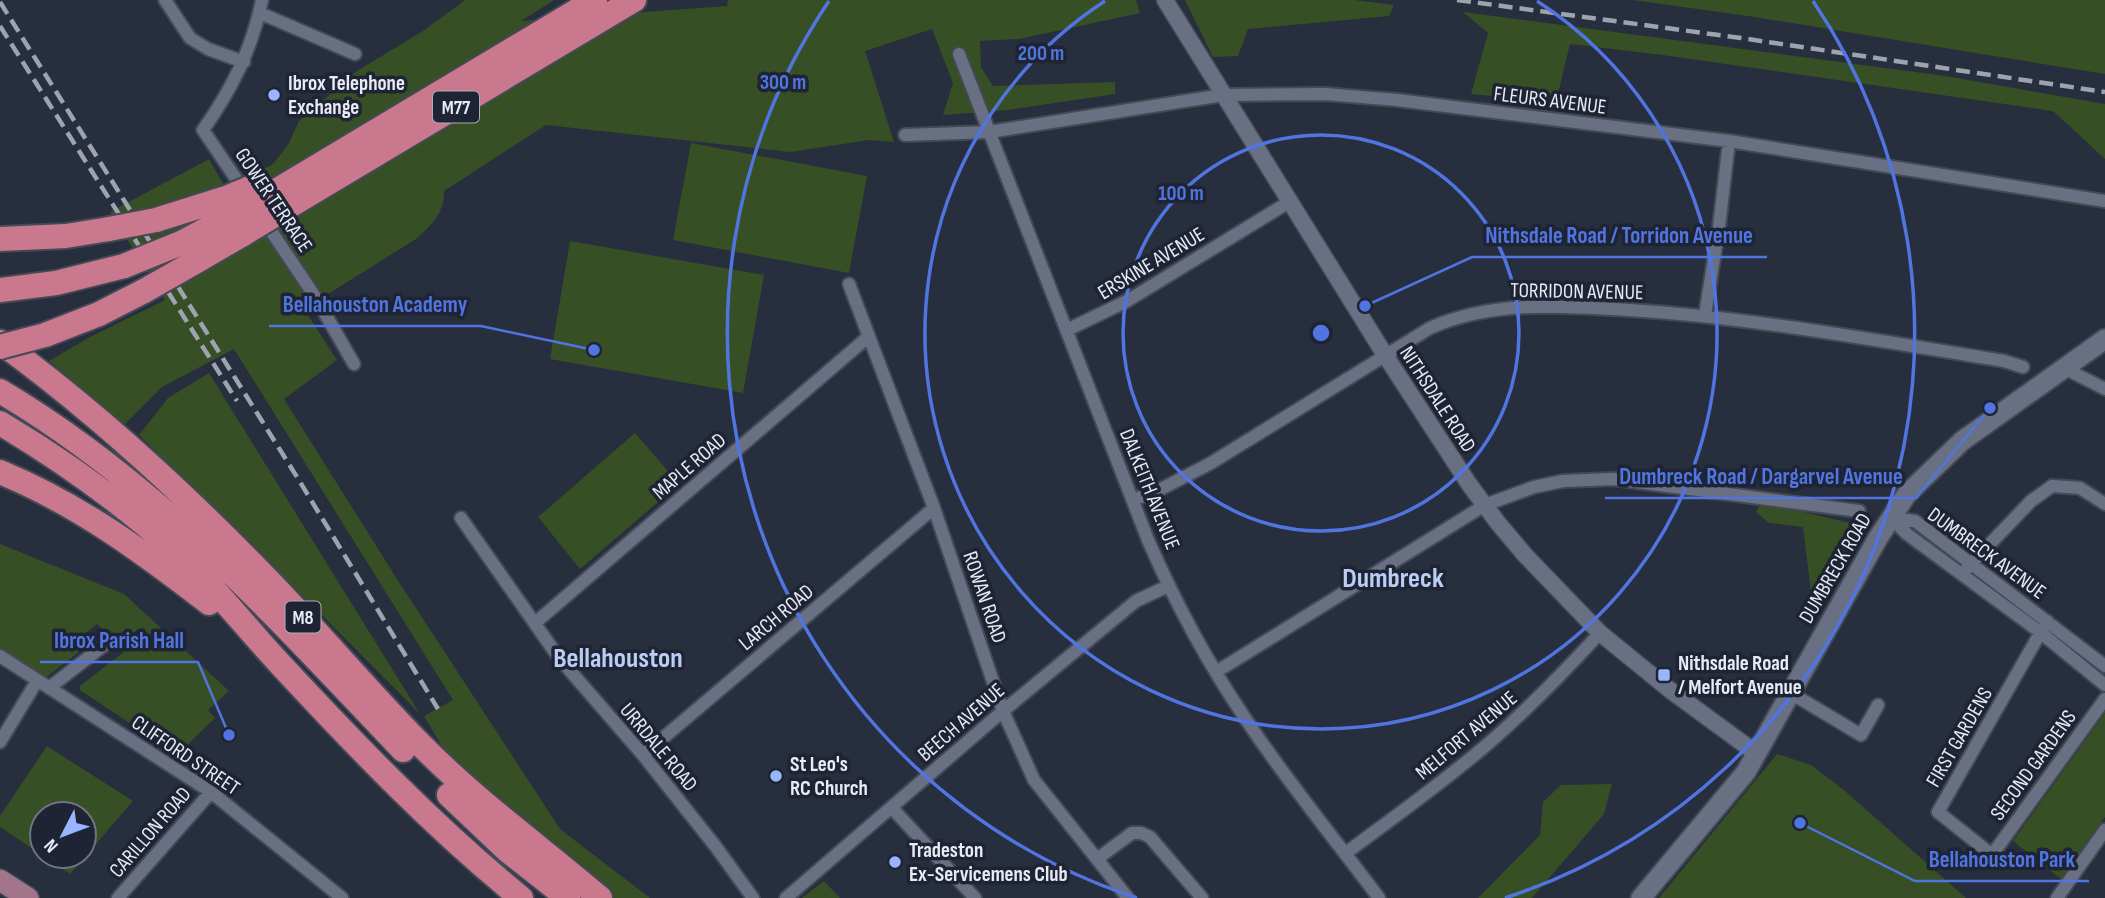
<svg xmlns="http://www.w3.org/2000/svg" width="2105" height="898" font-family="'Sofia Sans Condensed',sans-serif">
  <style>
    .green { fill: #374f25 }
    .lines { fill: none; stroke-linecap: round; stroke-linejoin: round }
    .minor-casing { stroke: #444956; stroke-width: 16 }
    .tertiary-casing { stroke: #444956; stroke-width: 19 }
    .secondary-casing { stroke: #444956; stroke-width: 23 }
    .primary-casing { stroke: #444956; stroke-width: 24 }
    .motorway-casing { stroke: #444956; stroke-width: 28 }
    .minor { stroke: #697083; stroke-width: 12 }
    .tertiary { stroke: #697083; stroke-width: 16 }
    .secondary { stroke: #697083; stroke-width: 19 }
    .primary { stroke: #a3758a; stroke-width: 21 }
    .motorway { stroke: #c9788e; stroke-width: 24 }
    .rail { stroke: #9ea3b0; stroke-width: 4.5; stroke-dasharray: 14 7; stroke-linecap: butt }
    .motorway-bridge-casing { stroke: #444956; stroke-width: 28; stroke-linecap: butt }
    .motorway-bridge { stroke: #c9788e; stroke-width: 24 }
    .ring { fill: none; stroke: #5075e0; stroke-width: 3.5 }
    .poi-dot { fill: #98b5fd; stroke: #1e2433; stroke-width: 2.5 }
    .labels { text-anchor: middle; stroke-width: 7; stroke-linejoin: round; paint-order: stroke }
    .shield { fill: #1e2433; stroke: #abafbc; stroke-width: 2 }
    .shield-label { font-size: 19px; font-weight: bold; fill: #e7ebf6 }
    .poi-label { font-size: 21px; font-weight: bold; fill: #e7ebf6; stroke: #1e2433; text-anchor: start }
    .street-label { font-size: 21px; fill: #e7ebf6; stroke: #1e2433 }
    .district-label { font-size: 28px; font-weight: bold; fill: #bbcdf5; stroke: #1e2433 }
    .centre { fill: #5075e0; stroke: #1e2433; stroke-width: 3.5 }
    .ring-label { font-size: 21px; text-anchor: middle; font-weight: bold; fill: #5075e0; stroke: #1e2433; stroke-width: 7; stroke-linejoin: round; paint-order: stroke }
    .leader { fill: none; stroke: #5075e0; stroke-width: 2.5 }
    .callout-dot { fill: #5075e0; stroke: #1e2433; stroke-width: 2.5 }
    .callout-label { font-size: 23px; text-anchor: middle; font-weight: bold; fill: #5075e0; stroke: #1e2433; stroke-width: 7; stroke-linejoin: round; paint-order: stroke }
  </style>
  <rect width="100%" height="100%" fill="#272e3d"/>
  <path class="green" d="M465 0H554L521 21 727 6 728 0H1136L1140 13 1019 39 980 41 981 67 993 86 1115 82V94L1008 110 943 115 953 83 932 29 865 51 894 142 869 140 790 152 546 125 444 191C445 212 431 226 416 239L304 309 337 360 284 399 397 579 560 829 650 898H615L528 828 443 748 424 716 453 700 234 349 162 387 124 425 49 361 88 338 165 300 110 212 209 159 225 187 252 176 273 164 288 145 299 121 357 71 423 31Z
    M1185 0H1354L1394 5 1389 16 1248 29 1238 56 1213 57Z
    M1633 0H2105V74L1748 16Z
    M1463 12 1945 76 2105 104V159L2053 111 1663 55 1570 44 1556 102 1471 94 1488 33Z
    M691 143 867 176 849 273 673 240Z
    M570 241 764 275 743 393 550 359Z
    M209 373 420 714 293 586 139 435 168 398Z
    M635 433 679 484 580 569 538 517Z
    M1762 502 1850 523 1851 551 1829 587 1811 593 1803 527 1769 523 1756 512Z
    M0 544 124 594 229 691 208 710 215 718 186 746 179 756 80 690V686L143 637 137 630 116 646 97 624 72 643 79 652 44 679 0 650Z
    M2105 713V817L2061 879 2013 841Z
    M47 746 133 801 70 874 43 856H84V814H42V855L0 827V816Z
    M1777 754 1811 765 1845 791 1966 898H1659Z
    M1612 784 1604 814 1532 898H1478L1540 835 1543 802 1561 785Z
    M824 881 840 898H802Z"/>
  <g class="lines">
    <defs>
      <path id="minor" d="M165 0 190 38 208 49 244 62
        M260 13 355 54
        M959 54 1148 540C1175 602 1207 662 1245 718 1286 780 1334 838 1379 898
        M905 135 989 132 1223 95 1325 94 1397 100 1729 141 2105 201
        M245 192 203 130C232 89 252 49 262 0
        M263 219 316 298 354 364
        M849 284 934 508 1003 711 1034 780 1128 898
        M1705 315 1719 227 1729 141
        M1067 330 1127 301 1289 202
        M2064 368 2105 389
        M1133 500 1159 490 1211 463 1430 328C1493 300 1562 306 1629 310 1755 318 1880 341 2004 361L2023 367
        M461 518 559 658 643 755 716 847 753 898
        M1891 518 1907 534 2040 632 2105 685
        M1891 518 1915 521 2105 666
        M1966 569 2031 501 2052 486 2080 488 2105 504
        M2047 621 1938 812 1992 855 2105 699
        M535 623 868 337
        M0 656 211 792 342 898
        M1216 672 1485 505 1534 487 1563 481 1613 479 1859 511
        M49 688 103 646
        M1789 692 1861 735 1878 705
        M0 742 37 681
        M643 755 934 508
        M892 808 975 898
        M1346 853C1394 817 1444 782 1490 742 1529 708 1565 671 1600 633
        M1097 859 1132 833H1141L1150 837 1202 898
        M118 898 211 792
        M786 898 1003 711 1136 601 1168 586
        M2057 898 2105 830"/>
      <path id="tertiary" d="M1165 0 1385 355 1469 484 1498 523 1525 555 1600 633 1670 690 1756 753"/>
      <path id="secondary" d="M1641 898 1746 772 1878 538 1907 494 1962 441 2105 339"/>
      <path id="primary" d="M0 880 28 898"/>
      <path id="motorway" d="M269 195 595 0
        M278 213 634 0
        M156 220 226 198
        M0 239 66 236 109 229
        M181 243 235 214
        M195 262 245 233
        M0 290 56 283 124 266
        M99 314 144 291
        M0 342C99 414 187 496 272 584 322 636 369 692 419 743 475 800 539 846 600 898
        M0 391C159 485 277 618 403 750
        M0 423C64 461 125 505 180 555 215 587 248 630 281 665 357 747 434 827 521 898
        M0 472C78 504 143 552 209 603
        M449 795 508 851 568 898"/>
    </defs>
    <use href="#minor" class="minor-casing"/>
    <use href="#tertiary" class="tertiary-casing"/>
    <use href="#secondary" class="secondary-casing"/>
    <use href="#primary" class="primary-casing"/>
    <use href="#motorway" class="motorway-casing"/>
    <use href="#minor" class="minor"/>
    <use href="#tertiary" class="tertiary"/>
    <use href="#secondary" class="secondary"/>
    <use href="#primary" class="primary"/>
    <use href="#motorway" class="motorway"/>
    <path class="rail" d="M1457 0 1741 38 2105 92
      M0 2 297 477 438 709
      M0 26 237 401"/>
    <defs>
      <path id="motorway-bridge" d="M226 198 259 184
        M235 214 269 195
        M109 229 156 220
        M245 233 278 213
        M124 266 181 243
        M144 291 195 262
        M0 347 45 335 99 314"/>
    </defs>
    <use href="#motorway-bridge" class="motorway-bridge-casing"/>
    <use href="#motorway-bridge" class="motorway-bridge"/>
  </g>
  <g class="ring">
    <circle cx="1321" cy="333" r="198"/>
    <path d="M1537 1A396 396 0 1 1 1105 1"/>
    <path d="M1137 898A594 594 0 0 1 829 1M1813 1A594 594 0 0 1 1505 898"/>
  </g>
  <g class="poi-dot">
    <circle cx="274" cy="95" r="7"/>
    <rect x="1657" y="668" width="14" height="14" rx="3.5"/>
    <circle cx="776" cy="776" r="7"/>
    <circle cx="895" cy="862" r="7"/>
  </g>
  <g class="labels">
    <g class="shield">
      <rect x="433" y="91.5" width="46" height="31" rx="5"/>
      <rect x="285.5" y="601.5" width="35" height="31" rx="5"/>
    </g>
    <g class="shield-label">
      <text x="456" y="114">M77</text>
      <text x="303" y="624">M8</text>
    </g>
    <g class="poi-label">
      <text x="288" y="90">Ibrox Telephone<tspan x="288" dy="24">Exchange</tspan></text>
      <text x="1678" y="670">Nithsdale Road<tspan x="1678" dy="24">/ Melfort Avenue</tspan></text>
      <text x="790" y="771">St Leo's<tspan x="790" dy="24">RC Church</tspan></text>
      <text x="909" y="857">Tradeston<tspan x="909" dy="24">Ex-Servicemens Club</tspan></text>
    </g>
    <g class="street-label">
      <text transform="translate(1550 100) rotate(7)" y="7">FLEURS AVENUE</text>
      <text transform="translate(274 200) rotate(56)" y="7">GOWER TERRACE</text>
      <text transform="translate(1151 263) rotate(-31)" y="7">ERSKINE AVENUE</text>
      <text transform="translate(1577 291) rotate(1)" y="7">TORRIDON AVENUE</text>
      <text transform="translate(1438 399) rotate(57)" y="7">NITHSDALE ROAD</text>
      <text transform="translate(689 466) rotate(-41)" y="7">MAPLE ROAD</text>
      <text transform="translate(1150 489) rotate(68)" y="7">DALKEITH AVENUE</text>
      <text transform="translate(1987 553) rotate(36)" y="7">DUMBRECK AVENUE</text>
      <text transform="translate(1835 568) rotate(-60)" y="7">DUMBRECK ROAD</text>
      <text transform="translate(985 597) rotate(71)" y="7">ROWAN ROAD</text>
      <text transform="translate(776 617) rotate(-40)" y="7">LARCH ROAD</text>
      <text transform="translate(961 722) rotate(-41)" y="7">BEECH AVENUE</text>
      <text transform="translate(1466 735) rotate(-40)" y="7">MELFORT AVENUE</text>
      <text transform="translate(1959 737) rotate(-60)" y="7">FIRST GARDENS</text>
      <text transform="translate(659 747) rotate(50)" y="7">URRDALE ROAD</text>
      <text transform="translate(186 755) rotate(34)" y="7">CLIFFORD STREET</text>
      <text transform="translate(2033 765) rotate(-54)" y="7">SECOND GARDENS</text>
      <text transform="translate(150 832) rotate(-49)" y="7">CARILLON ROAD</text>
    </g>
    <g class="district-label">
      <text x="1393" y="587">Dumbreck</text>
      <text x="618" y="667">Bellahouston</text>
    </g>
  </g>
  <circle cx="1321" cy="333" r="10" class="centre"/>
  <g class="ring-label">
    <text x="1041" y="60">200 m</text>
    <text x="783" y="89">300 m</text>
    <text x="1181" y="200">100 m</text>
  </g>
  <path class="leader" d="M1365 306L1472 257H1767M594 350L481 326H269M1990 408L1916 498H1605M229 735L198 662H40M1800 823L1915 881H2089"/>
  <g class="callout-dot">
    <circle cx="1365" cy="306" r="7"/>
    <circle cx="594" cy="350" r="7"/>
    <circle cx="1990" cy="408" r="7"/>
    <circle cx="229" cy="735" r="7"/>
    <circle cx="1800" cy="823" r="7"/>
  </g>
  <g class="callout-label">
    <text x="1619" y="243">Nithsdale Road / Torridon Avenue</text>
    <text x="375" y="312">Bellahouston Academy</text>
    <text x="1761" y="484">Dumbreck Road / Dargarvel Avenue</text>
    <text x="119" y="648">Ibrox Parish Hall</text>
    <text x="2002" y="867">Bellahouston Park</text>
  </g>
  <g transform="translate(63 835) rotate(228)"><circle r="33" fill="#1e2433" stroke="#6e7481" stroke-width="2"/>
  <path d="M0-5L12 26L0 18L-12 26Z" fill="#98b5fd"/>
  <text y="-10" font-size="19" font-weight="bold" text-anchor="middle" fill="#e7ebf6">N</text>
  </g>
</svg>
